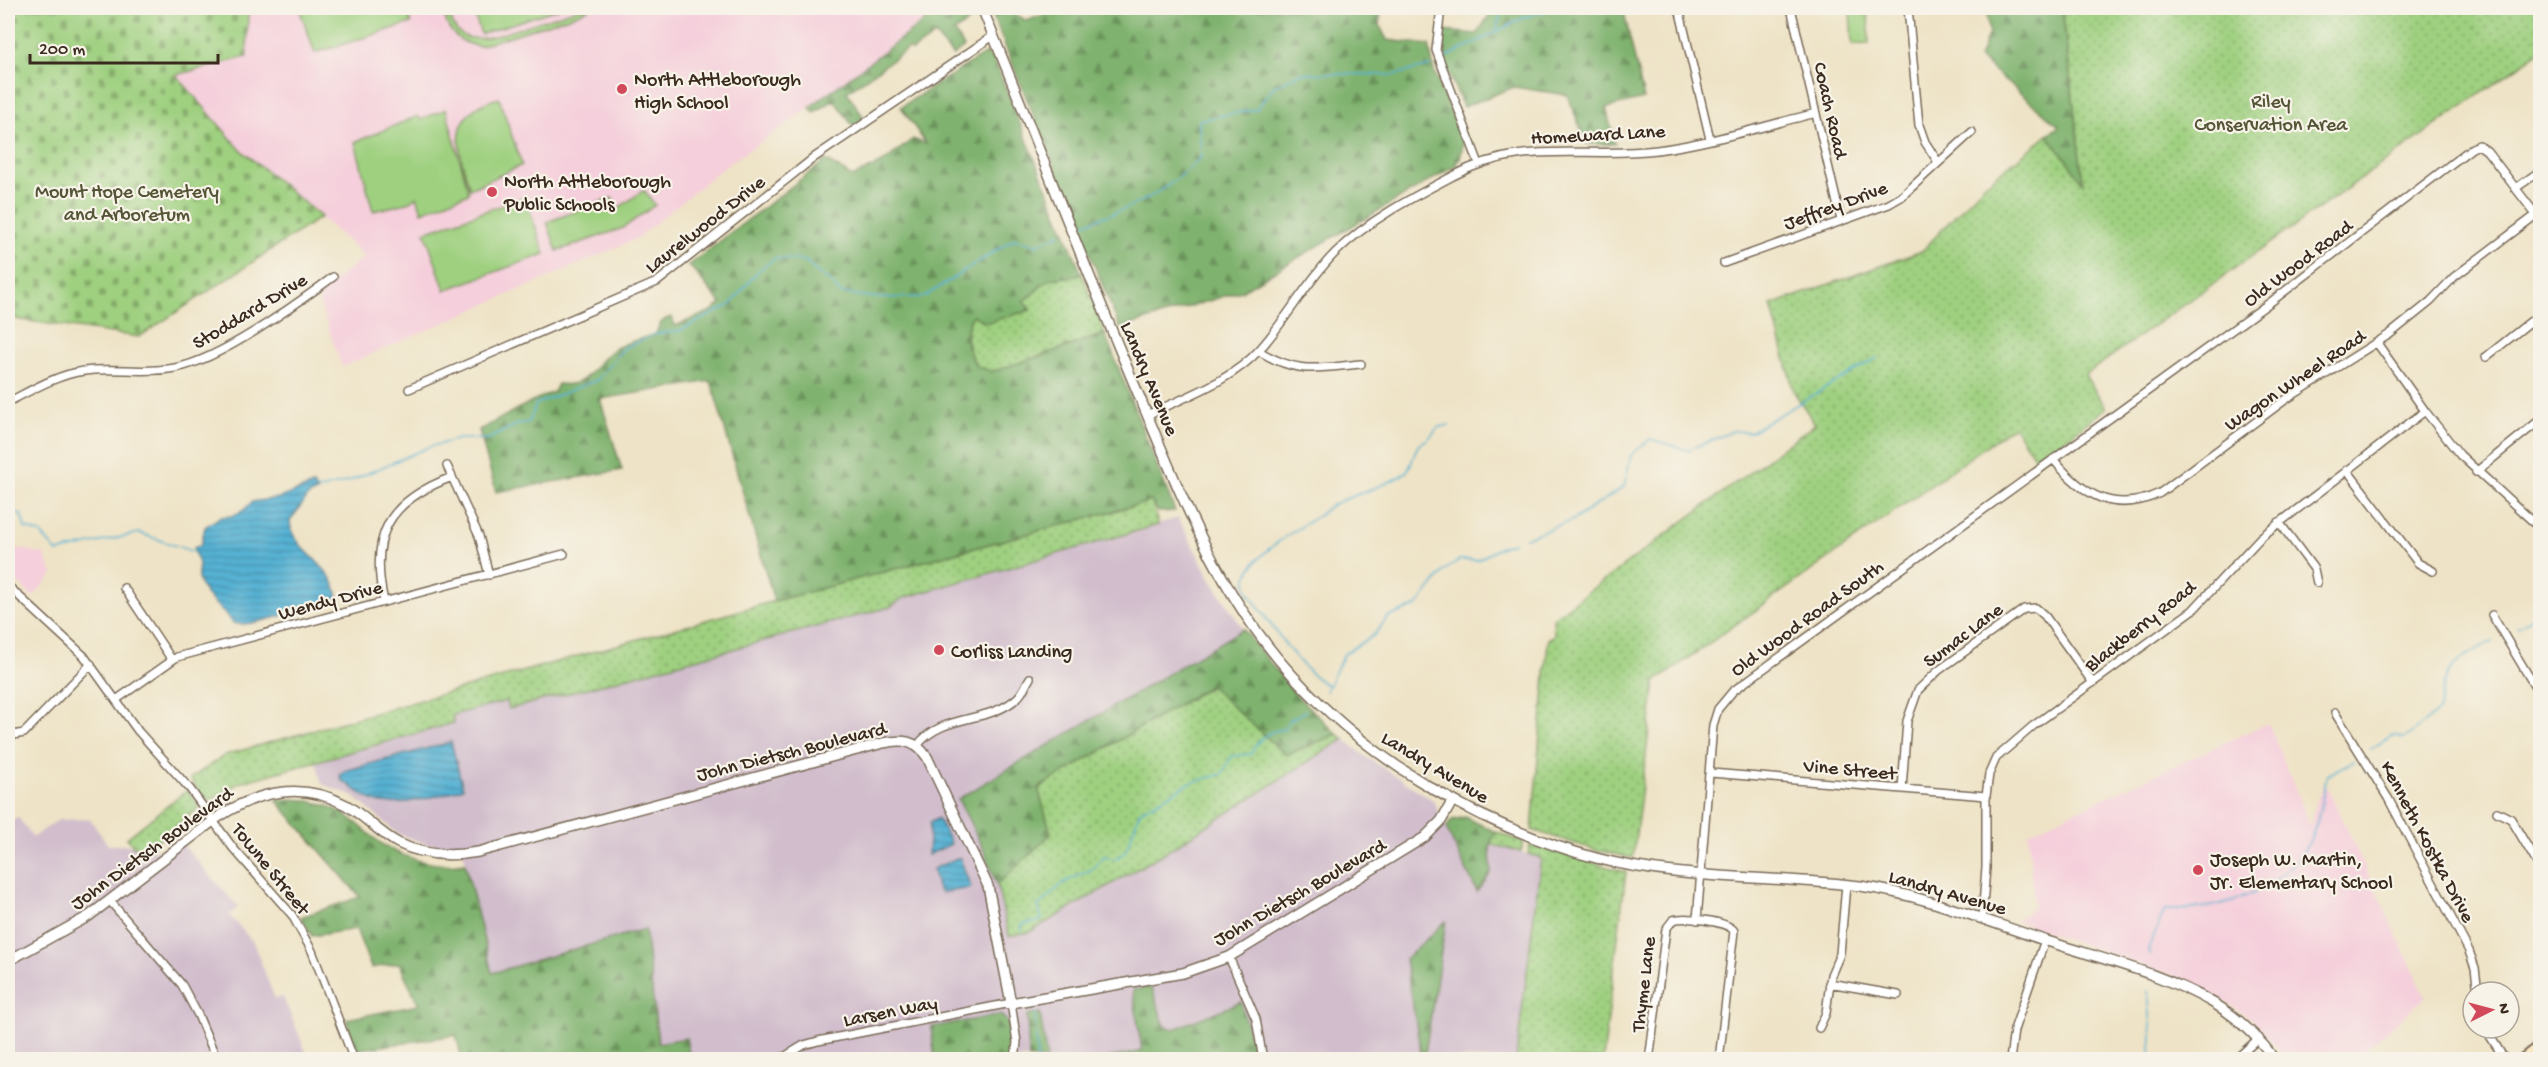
<svg xmlns="http://www.w3.org/2000/svg" width="2548" height="1067" font-family="'Gochi Hand',sans-serif">
  <style>
    .built { fill: #f5cfdb }
    .industrial { fill: #d1bdcc }
    .grass { fill: url(#grass-dots); stroke: #6d7d4f; stroke-width: 1.5 }
    .forest { fill: url(#forest-firs); stroke: #5d6e46; stroke-width: 1.5 }
    .cemetery { fill: url(#cemetery-stones); stroke: #6d7d4f; stroke-width: 1.5 }
    .pitch { fill: #9fd080; stroke: #6d7d4f; stroke-width: 1.5 }
    .water { fill: url(#water-rules); stroke: #486e78; stroke-width: 1.5 }
    .lines { fill: none; stroke-linecap: round; stroke-linejoin: round }
    .stream { stroke: #55b1d3; stroke-width: 1.5 }
    .minor-casing { stroke: #7a6b59; stroke-width: 10 }
    .tertiary-casing { stroke: #7a6b59; stroke-width: 12 }
    .secondary-casing { stroke: #7a6b59; stroke-width: 14 }
    .minor { stroke: #fff; stroke-width: 7 }
    .tertiary { stroke: #fff; stroke-width: 9 }
    .secondary { stroke: #fae7c3; stroke-width: 10 }
    .poi-dot { fill: #d1495b; stroke: #f7f3e8; stroke-width: 2 }
    .labels { text-anchor: middle; stroke-width: 4.5; stroke-linejoin: round; paint-order: stroke }
    .poi-label { font-size: 20px; fill: #3b2a1e; stroke: #f7f3e8; text-anchor: start }
    .park-label { font-size: 20px; fill: #545436; stroke: #f7f3e8 }
    .street-label { font-size: 20px; fill: #3b2a1e; stroke: #f7f3e8 }
  </style>
  <defs>
    <pattern id="grass-dots" width="8" height="8" patternUnits="userSpaceOnUse" patternTransform="scale(1.5)"><rect width="8" height="8" fill="#9fd080"/><path d="M2 2h.1M6 6h.1" fill="none" stroke="#83a968" stroke-width="1.8" stroke-linecap="round"/></pattern>
    <pattern id="forest-firs" width="22" height="20" patternUnits="userSpaceOnUse" patternTransform="scale(1.5)"><rect width="22" height="20" fill="#7fb26e"/><path d="M5 1l3.5 6h-7zM16 11l3.5 6h-7z" fill="#69915a"/></pattern>
    <pattern id="cemetery-stones" width="16" height="16" patternUnits="userSpaceOnUse" patternTransform="scale(1.5)"><rect width="16" height="16" fill="#9fd080"/><path d="M2 7V4a2 2 0 0 1 4 0v3zM10 15v-3a2 2 0 0 1 4 0v3z" fill="#83a968"/></pattern>
    <pattern id="water-rules" width="6" height="5" patternUnits="userSpaceOnUse" patternTransform="scale(1.5)"><rect width="6" height="5" fill="#55b1d3"/><path d="M0 2.5h6" fill="none" stroke="#4890ab"/></pattern>
  </defs>
  <rect width="100%" height="100%" fill="#f7f3e8"/>
  <filter id="ink" filterUnits="userSpaceOnUse"><feTurbulence type="fractalNoise" baseFrequency=".0167" numOctaves="2"/><feDisplacementMap in="SourceGraphic" scale="12" xChannelSelector="R" yChannelSelector="G"/><feConvolveMatrix kernelMatrix="1 2 1 2 8 2 1 2 1" color-interpolation-filters="sRGB"/></filter>
  <filter id="wash" filterUnits="userSpaceOnUse"><feTurbulence type="fractalNoise" baseFrequency=".008" numOctaves="4" result="noise"/><feDisplacementMap in="SourceGraphic" scale="24" xChannelSelector="R" yChannelSelector="G"/><feGaussianBlur stdDeviation="1.35" result="paint"/><feColorMatrix in="noise" values="0 0 0 0 0 0 0 0 0 0 0 0 0 0 0 0 0 1.4 0 .05"/><feComposite in="paint" operator="in"/></filter>
  <g filter="url(#wash)">
    <rect width="100%" height="100%" fill="#eee3c6"/>
    <path class="built" d="M248 8H935V13L790 122 724 167 636 239 342 367 317 296 365 256 240 149 176 74 247 57Z
      M8 546 44 554 53 574 33 597 8 573Z
      M2268 723 2311 827 2315 803 2325 783 2426 997 2354 1059H2287L2248 1016 2196 984 2016 921 2034 906 2028 833Z"/>
    <path class="industrial" d="M1178 518 1211 580 1243 629 959 799 982 846 996 881 1009 935 1030 932 1169 850 1344 739 1366 757 1433 800 1477 892 1491 873 1490 844 1541 858 1516 1059H1424L1445 922 1405 959 1422 1059H690L686 1038 658 1043 492 973 462 847 427 844 398 834 353 796 322 784 316 762 453 723 451 715 507 701 509 709 888 598Z
      M18 817 33 837 58 820 90 819 108 845H129L159 851 177 838 238 907 229 915 253 942 275 999 283 997 309 1059 8 1060V824Z"/>
    <path class="grass" d="M2062 8H2540V51L2085 375 2106 408 2037 461 2014 426 1655 682 1633 858 1596 850 1532 830 1548 639 1554 635 1553 618 1815 424 1794 392 1771 305 1922 251 1984 185 2048 135 2083 182Z
      M1082 274 1105 334 992 372 977 366C965 348 963 333 973 315L1030 309 1022 301C1032 295 1039 285 1049 280 1059 275 1071 279 1082 274Z
      M1152 501 1158 525 903 598 890 607 509 709 507 701 452 715 454 723 239 783 207 802 190 779 225 755 774 601Z
      M1211 686 1286 755 1337 734 1344 739 1169 850 1030 932 1009 936 997 885 1051 834 1038 788Z
      M187 790 200 807 156 842 151 850 133 846 127 838Z
      M1496 832 1523 842 1521 852 1490 844Z
      M1530 845 1626 872 1603 1059H1516L1541 858 1528 854Z"/>
    <path class="forest" d="M935 8H972L976 17 954 32 964 47 953 56 935 35 912 51 909 48 847 92 864 118 853 126 834 100 814 113 810 107 935 13Z
      M1051 8H1382L1379 24 1387 40 1429 45 1434 71 1463 143 1460 159 1456 162 1457 165 1241 291 1120 328 993 16 1010 11 1027 21 1052 11Z
      M1494 8H1623L1644 99 1606 108 1615 144H1587L1567 95 1514 87 1463 107 1446 66 1442 31 1477 34Z
      M1986 8H2062L2083 183 2048 135 2059 126 1979 58 1989 33Z
      M986 53 994 60 1082 274C1071 279 1060 275 1049 280 1039 285 1034 296 1023 301L1031 310 985 323 973 315C962 333 965 349 977 366L992 372 1105 334 1175 511 1158 512 1151 501 774 601 711 381 600 399 622 470 496 492 479 430C505 417 526 402 554 392L558 384C588 388 591 367 611 351 624 342 641 339 656 334 659 324 661 320 672 317L675 326 712 311 721 303 689 265 826 160 852 177 882 163 913 139 926 144 901 107Z
      M1243 629 1294 693 1337 734 1286 755 1210 686 1038 788 1051 834 997 885 982 846 958 799Z
      M292 799C308 800 323 803 337 810 351 817 362 828 374 838 397 857 435 869 465 863L492 973 645 929 658 1043 686 1038 690 1059H462L456 1035 357 1050 346 1019 419 1005 399 963 371 968 356 929 312 936 301 917 360 897 276 800Z
      M1465 817 1496 832 1490 844 1491 873 1477 892 1446 828 1452 820Z
      M1446 921 1424 1059H1422L1405 959Z
      M1151 987 1165 1026 1174 1029 1241 1002 1255 1059H1105L1142 1051 1133 990Z
      M1040 1013 1047 1059H1029L1027 1016Z
      M1001 1015 1008 1022 1009 1059H935L931 1027Z"/>
    <path class="cemetery" d="M8 8H248L247 57 176 75 240 149 321 217 139 337 16 319 8 298Z"/>
    <path class="pitch" d="M299 8H406L411 23 315 53Z
      M444 8H450C451 56 499 35 526 26 543 20 562 15 579 8H590L578 14 480 46C458 44 444 29 444 8Z
      M472 8H560L481 34Z
      M1868 10 1869 44 1852 45 1850 11Z
      M499 98 522 165 470 189C457 148 446 112 499 98Z
      M446 109 469 193 422 212 417 196 407 203 373 211 355 142 418 116 420 120Z
      M644 190 655 205 623 228 557 251 547 222 612 198 617 209Z
      M525 197 545 254 445 290 425 232Z"/>
    <path class="water" d="M313 485 318 491 308 496 290 521C291 551 333 562 338 598 312 603 255 629 233 623 223 609 202 596 198 578 197 574 199 569 199 564 198 557 193 555 194 547L201 545 205 527 220 517 232 516 244 510 252 502 279 498Z
      M451 742 463 788C443 795 403 806 383 803 368 802 354 787 341 780L340 775 344 771Z
      M938 818 951 844 928 855 930 823Z
      M957 858H960L971 888 941 893 937 887 933 869Z"/>
    <g class="lines">
      <path class="stream" d="M1496 32 1502 8
        M1445 58 1525 17 1554 8
        M1083 224C1131 208 1166 194 1201 157L1199 120 1257 109 1273 87 1301 73 1393 75 1430 66
        M317 490 350 481 429 447 459 439H488L518 424 529 422 536 404 597 380 624 348 655 334 679 331 730 305 758 271 775 258 806 261C817 276 828 276 840 293L879 298 924 297 1014 239 1036 245 1060 234
        M8 512 21 514 25 528 40 533 57 552 139 533 194 552
        M1525 538 1573 520 1624 487 1631 455 1650 439 1688 450 1733 431 1750 432 1877 358
        M2517 628 2540 612
        M1329 686C1302 674 1266 617 1248 592 1234 562 1299 529 1318 516 1323 513 1326 508 1332 505 1349 496 1396 483 1407 471 1413 463 1413 454 1418 446 1421 442 1426 441 1429 438 1440 426 1433 428 1450 425
        M1326 691 1344 654 1374 635 1388 617 1417 606 1444 571 1459 560H1477L1505 545 1514 543
        M2371 749 2393 735 2404 739 2440 710C2441 698 2442 683 2449 672 2458 660 2479 646 2493 642
        M1022 931 1021 925 1040 921 1042 919 1038 906 1063 883 1092 869 1104 856 1114 859 1125 853 1140 811 1190 783 1222 774 1232 756 1251 754C1258 739 1267 731 1284 729L1289 720 1306 711
        M2151 954 2148 949 2165 910C2225 911 2296 888 2316 825 2321 809 2323 792 2327 775L2354 761
        M2148 991 2152 1038 2150 1060
        M1035 1014 1037 1060"/>
    </g>
  </g>
  <g filter="url(#ink)">
    <g class="lines">
      <defs>
        <path id="minor" d="M1441 8 1436 50 1479 164
          M1679 8 1710 139
          M1791 8 1841 220
          M1908 8 1919 125 1925 142 1938 162
          M2516 188 2540 171
          M1724 263 1889 204 1901 197 1972 132
          M2377 343 2425 411 2460 455 2540 528
          M1259 351C1298 375 1317 368 1361 364
          M2486 357 2540 314
          M409 389 657 282 815 157 993 36
          M8 402C32 390 56 375 84 371 114 367 145 374 175 368 220 360 295 305 333 277
          M1147 415C1185 397 1232 381 1260 349 1287 319 1307 281 1335 253 1367 221 1413 197 1453 176 1522 138 1584 159 1657 150 1710 143 1764 126 1816 113
          M2053 459C2083 495 2114 515 2160 493L2285 400 2390 334 2430 302 2454 277 2540 212
          M447 466 479 536 489 575
          M2347 470 2418 563 2433 571
          M2476 472 2540 420
          M2279 522 2314 569 2317 583
          M8 586 84 656 138 731 190 789 233 848 292 915 312 951 354 1060
          M124 588 172 660
          M384 602C369 535 388 501 452 477
          M2492 615 2540 695
          M116 700 177 657 564 554
          M2335 713 2388 798 2469 951 2475 968 2478 992
          M8 736 24 733 91 664
          M917 746C941 713 989 724 1017 698 1023 693 1026 684 1030 678
          M1711 773 1986 796
          M1902 789 1907 721 1918 690 1938 671 2024 609 2036 608 2045 616 2093 683
          M2497 812 2511 819 2540 868
          M110 901 182 985 198 1015 217 1060
          M1982 918 1986 868V796L1989 774 1996 758 2033 726 2193 610 2261 537 2425 411
          M1697 920 1713 725 1718 709 1733 691 2272 301 2472 148 2479 145 2487 151 2540 220
          M1229 957 1256 1019 1263 1060
          M1829 983 1898 995
          M1819 1028 1826 1013 1831 975 1840 954 1846 885
          M2485 1028 2505 1060
          M2534 1051 2539 1060
          M1650 1053 1666 929 1673 920C1684 916 1728 921 1734 931L1719 1060
          M779 1060 804 1045 818 1041 1011 1003 1017 1042 1015 1060
          M2010 1060 2014 1030 2045 940
          M2235 1060 2259 1038"/>
        <path id="tertiary" d="M982 8C1035 137 1085 269 1140 398 1182 497 1219 596 1294 677 1374 764 1482 827 1596 858 1681 881 1773 875 1860 886 1924 895 1983 920 2044 940 2101 959 2163 973 2215 1004 2240 1019 2258 1036 2275 1060
          M8 961 89 916 217 818C257 791 302 781 346 805 365 816 379 833 398 843 424 856 450 857 478 852L883 743C903 739 915 740 927 757L988 886 1011 1003 1183 973 1229 957 1425 837 1441 821 1453 800"/>
        <path id="secondary" d="M2522 1060 2540 1046"/>
      </defs>
      <use href="#minor" class="minor-casing"/>
      <use href="#tertiary" class="tertiary-casing"/>
      <use href="#secondary" class="secondary-casing"/>
      <use href="#minor" class="minor"/>
      <use href="#tertiary" class="tertiary"/>
      <use href="#secondary" class="secondary"/>
    </g>
  </g>
  <g class="poi-dot">
    <circle cx="622" cy="89" r="6"/>
    <circle cx="492" cy="192" r="6"/>
    <circle cx="939" cy="650" r="6"/>
    <circle cx="2198" cy="870" r="6"/>
  </g>
  <g class="labels">
    <g class="poi-label">
      <text x="634" y="85">North Attleborough<tspan x="634" dy="23">High School</tspan></text>
      <text x="504" y="187">North Attleborough<tspan x="504" dy="23">Public Schools</tspan></text>
      <text x="951" y="657">Corliss Landing</text>
      <text x="2210" y="865">Joseph W. Martin,<tspan x="2210" dy="23">Jr. Elementary School</tspan></text>
    </g>
    <g class="park-label">
      <text x="2271" y="107">Riley<tspan x="2271" dy="23">Conservation Area</tspan></text>
      <text x="127" y="197">Mount Hope Cemetery<tspan x="127" dy="23">and Arboretum</tspan></text>
    </g>
    <g class="street-label">
      <text transform="translate(1832 110) rotate(77)" y="7">Coach Road</text>
      <text transform="translate(1598 133) rotate(-3)" y="7">Homeward Lane</text>
      <text transform="translate(1835 204) rotate(-20)" y="7">Jeffrey Drive</text>
      <text transform="translate(704 223) rotate(-38)" y="7">Laurelwood Drive</text>
      <text transform="translate(2297 262) rotate(-37)" y="7">Old Wood Road</text>
      <text transform="translate(249 310) rotate(-31)" y="7">Stoddard Drive</text>
      <text transform="translate(1151 378) rotate(67)" y="7">Landry Avenue</text>
      <text transform="translate(2294 379) rotate(-34)" y="7">Wagon Wheel Road</text>
      <text transform="translate(330 599) rotate(-15)" y="7">Wendy Drive</text>
      <text transform="translate(1806 617) rotate(-36)" y="7">Old Wood Road South</text>
      <text transform="translate(2139 625) rotate(-38)" y="7">Blackberry Road</text>
      <text transform="translate(1962 634) rotate(-37)" y="7">Sumac Lane</text>
      <text transform="translate(791 750) rotate(-14)" y="7">John Dietsch Boulevard</text>
      <text transform="translate(1436 766) rotate(31)" y="7">Landry Avenue</text>
      <text transform="translate(1850 768) rotate(5)" y="7">Vine Street</text>
      <text transform="translate(2429 841) rotate(62)" y="7">Kenneth Kostka Drive</text>
      <text transform="translate(151 847) rotate(-36)" y="7">John Dietsch Boulevard</text>
      <text transform="translate(272 868) rotate(51)" y="7">Towne Street</text>
      <text transform="translate(1299 891) rotate(-30)" y="7">John Dietsch Boulevard</text>
      <text transform="translate(1948 891) rotate(16)" y="7">Landry Avenue</text>
      <text transform="translate(1642 984) rotate(-83)" y="7">Thyme Lane</text>
      <text transform="translate(890 1010) rotate(-11)" y="7">Larsen Way</text>
    </g>
  </g>
  <rect width="2548" height="1067" fill="none" stroke="#f7f3e8" stroke-width="30"/>
  <g transform="translate(2491 1010) rotate(84)"><circle r="28" fill="#f7f3e8" stroke="#aca397" stroke-width="1.5"/>
  <path d="M0-4.5L10 22L0 15L-10 22Z" fill="#d1495b"/>
  <text y="-9" font-size="16" font-weight="bold" text-anchor="middle" fill="#3b2a1e">N</text>
  </g>
  <path d="M30 54v9h188v-9" fill="none" stroke="#3b2a1e" stroke-width="3"/>
  <text x="39" y="54" font-size="18" fill="#3b2a1e" stroke="#f7f3e8" stroke-width="4.5" paint-order="stroke">200 m</text>
</svg>
